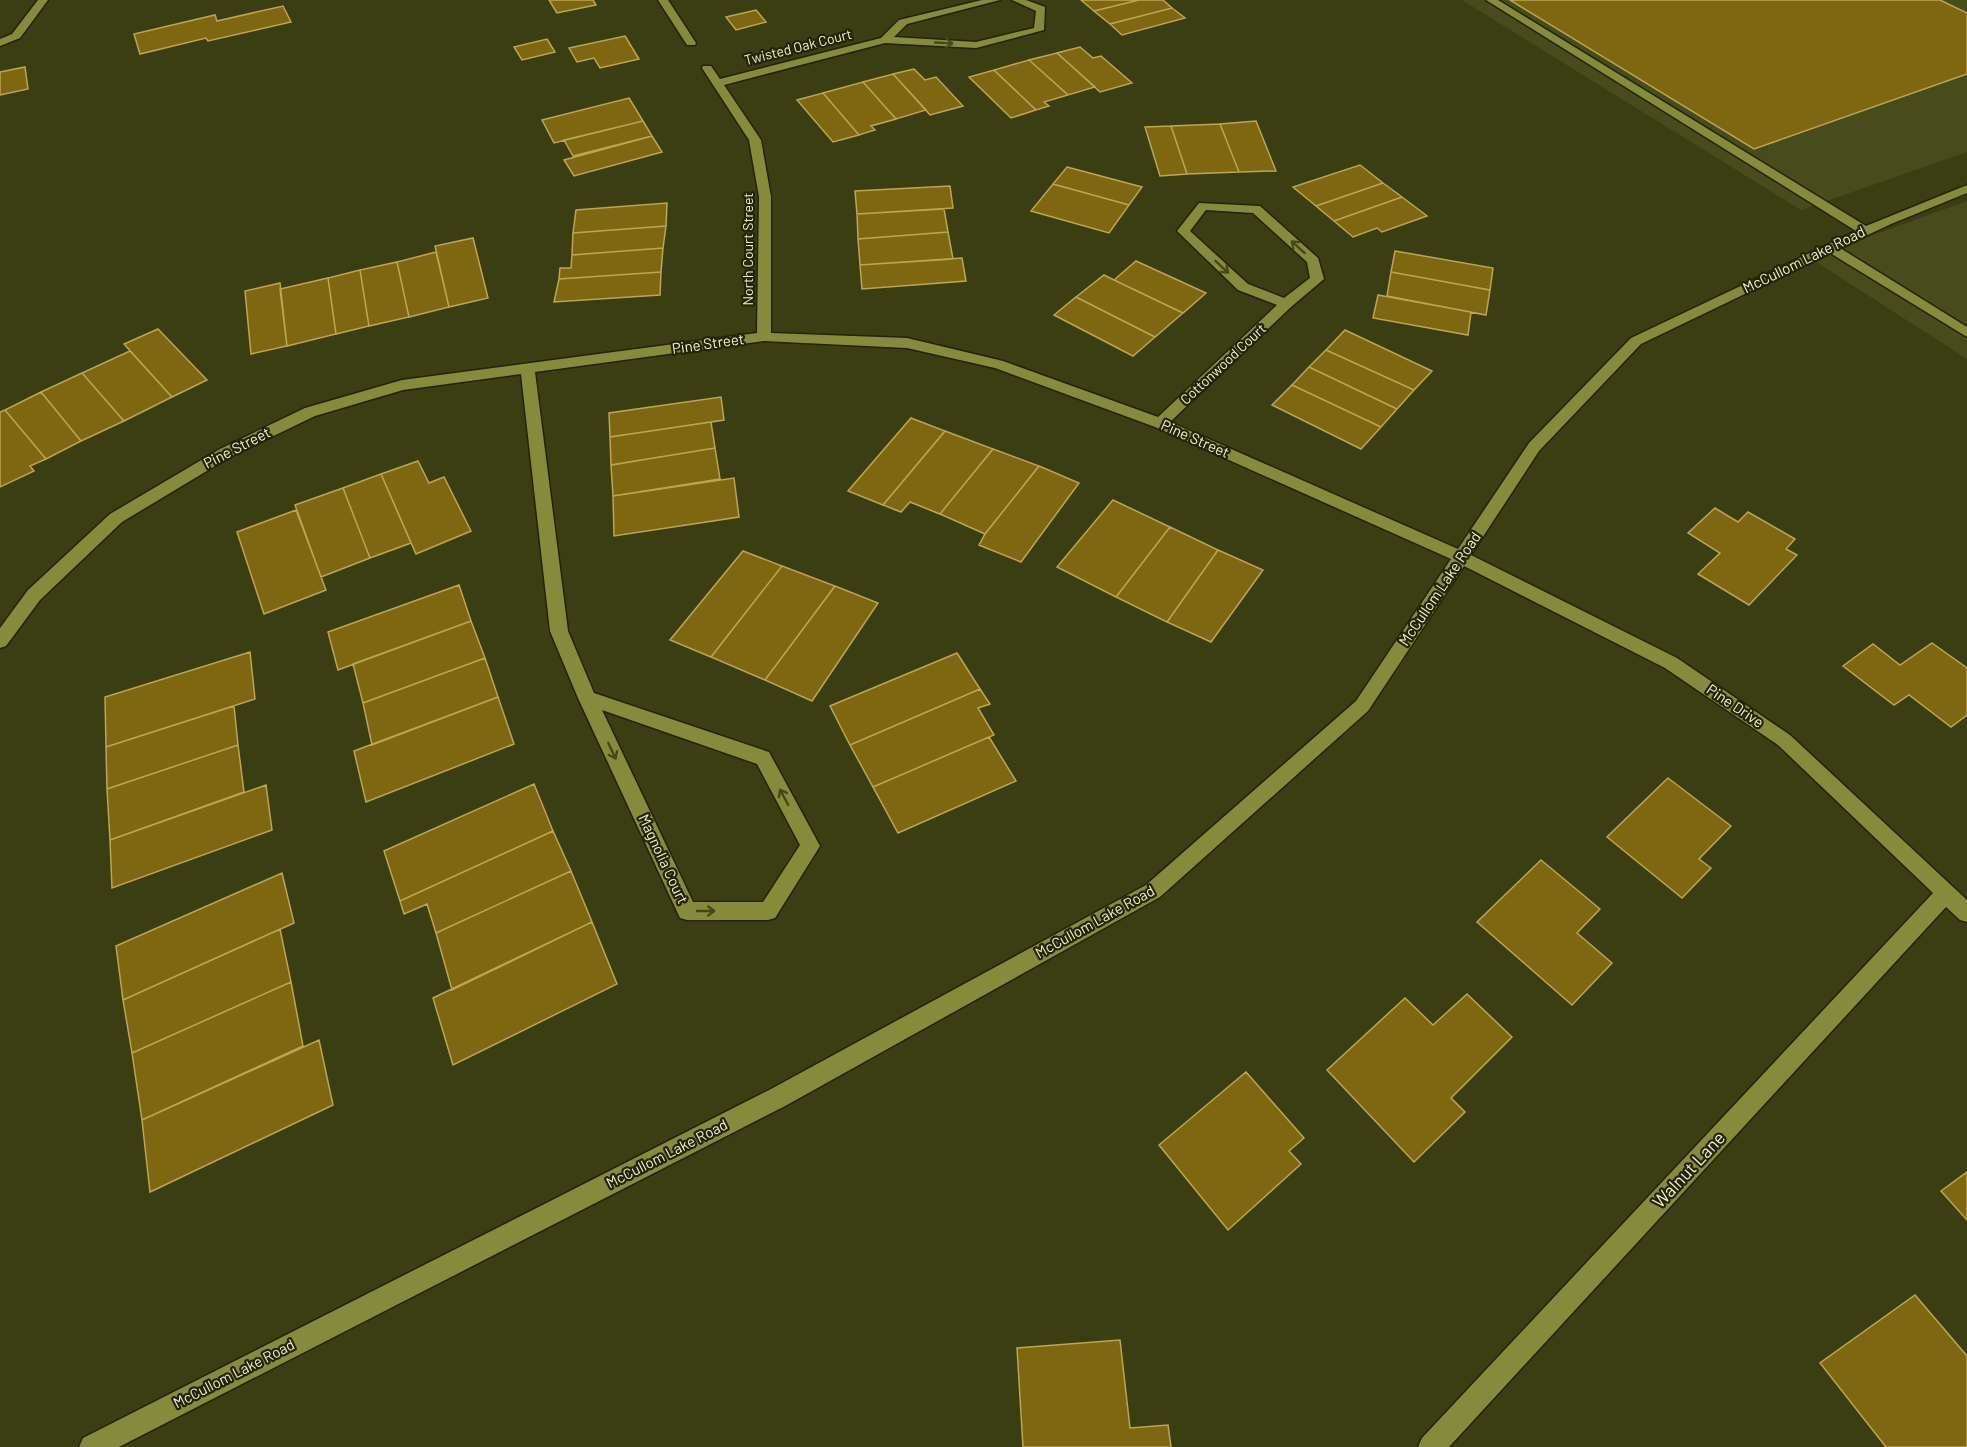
<svg xmlns="http://www.w3.org/2000/svg" width="1967" height="1447" font-family="Barlow,sans-serif">
  <style>
    .built { fill: #484b1b }
    .building { fill: #7e6710; stroke: #bda556; stroke-width: 1.5 }
    .lines { fill: none; stroke-linecap: round; stroke-linejoin: round }
    .minor-casing { stroke: #22240a; stroke-width: 3 }
    .minor { fill: #868b3c; fill-rule: evenodd }
    .oneway { stroke: #454817 }
    .labels { text-anchor: middle; stroke-width: 4.5; stroke-linejoin: round; paint-order: stroke }
    .far-street-label { font-size: 14px; fill: #edf2ca; stroke: #222403 }
    .street-label { font-size: 15px; fill: #edf2ca; stroke: #222403 }
    .near-street-label { font-size: 18px; fill: #edf2ca; stroke: #222403 }
  </style>
  <rect width="100%" height="100%" fill="#3b3e13"/>
  <path class="built" d="M1462 0H1967V152L1801 210Z
    M1967 201V359L1810 258Z"/>
  <path class="building" d="M549 0H593L596 5 557 13Z
    M1081 0H1139L1094 11Z
    M1139 0H1163L1172 8 1110 24 1094 11Z
    M1510 0H1940L1967 13V74L1754 149Z
    M283 6 291 22 208 41 206 38 140 54 134 34 215 15 217 21Z
    M1172 8 1185 18 1122 35 1110 24Z
    M756 10 766 22 736 30 726 17Z
    M625 36 639 59 600 68 594 58 577 62 569 48Z
    M547 39 555 52 522 60 514 47Z
    M1080 47 1093 58 1101 56 1132 83 1100 92 1057 53Z
    M1057 53 1095 87 1068 95 1029 60Z
    M1029 60 1068 95 1044 102 1049 106 1036 110 994 70Z
    M25 67 28 89 0 95V72Z
    M914 69 925 80 936 77 963 106 930 115 893 74Z
    M994 70 1036 110 1011 118 969 77Z
    M893 74 926 110 896 119 863 82Z
    M863 82 896 119 871 126 875 130 859 135 823 93Z
    M823 93 859 135 833 142 797 100Z
    M629 98 643 121 554 143 542 120Z
    M643 121 652 136 573 156 564 140Z
    M1256 121 1276 171 1239 172 1220 124Z
    M1220 124 1239 172 1187 174 1171 126Z
    M1171 126 1187 174 1160 176 1145 127Z
    M652 136 662 152 574 176 564 160Z
    M1360 165 1383 183 1316 206 1293 187Z
    M1067 167 1142 187 1129 205 1053 184Z
    M1383 183 1402 197 1334 221 1316 206Z
    M1053 184 1129 205 1109 233 1031 211Z
    M950 186 953 208 857 214 855 191Z
    M1402 197 1427 216 1382 232 1377 228 1353 237 1334 221Z
    M667 203 666 226 573 233 576 210Z
    M944 209 948 232 858 239 857 214Z
    M666 226 663 248 572 255 573 233Z
    M948 232 953 259 860 265 858 239Z
    M473 238 488 298 449 307 435 246Z
    M663 248 661 272 559 279 560 268H571L572 255Z
    M1395 251 1493 268 1490 290 1391 272Z
    M436 252 449 307 409 317 397 262Z
    M962 258 966 281 862 289 860 265Z
    M1136 261 1206 293 1183 313 1114 280Z
    M397 262 409 317 369 326 360 270Z
    M360 270 369 326 336 334 328 278Z
    M661 272 660 295 554 302 559 279Z
    M1391 272 1490 290 1486 315 1387 296Z
    M1104 275 1114 280 1183 313 1155 337 1076 297Z
    M328 278 336 334 287 346 280 289Z
    M280 283 287 346 251 354 245 291Z
    M1378 295 1471 312 1468 335 1373 318Z
    M1076 297 1155 337 1133 356 1054 315Z
    M158 329 207 380 172 397 124 344Z
    M1345 330 1432 371 1414 390 1326 350Z
    M1326 350 1414 390 1397 409 1309 367Z
    M130 351 172 397 124 421 82 373Z
    M1309 367 1397 409 1381 427 1292 385Z
    M82 373 124 421 81 441 41 392Z
    M1292 385 1381 427 1361 449 1272 405Z
    M41 392 81 441 46 459 5 410Z
    M721 397 724 420 610 437 609 413Z
    M5 410 46 459 30 466 34 471 0 487V412Z
    M911 418 945 431 883 505 848 491Z
    M711 422 715 448 611 465 610 437Z
    M945 431 993 449 940 514 910 502 901 512 883 505Z
    M715 448 720 479 613 496 611 465Z
    M993 449 1039 466 985 534 940 514Z
    M418 461 429 483 444 477 471 531 416 554 381 474Z
    M1039 466 1079 483 1021 562 979 545 985 534Z
    M381 474 411 543 370 558 343 488Z
    M734 478 739 517 614 536 613 496Z
    M343 488 370 558 321 577 295 505Z
    M1113 500 1170 527 1116 597 1057 567Z
    M1715 508 1738 522 1748 512 1795 539 1786 549 1797 555 1749 605 1698 574 1720 553 1688 533Z
    M296 510 326 590 264 614 237 532Z
    M1170 527 1218 550 1167 622 1116 597Z
    M1218 550 1263 570 1211 642 1167 622Z
    M743 551 782 566 711 657 670 640Z
    M782 566 835 586 765 680 711 657Z
    M459 585 471 621 338 670 328 632Z
    M835 586 878 603 812 701 765 680Z
    M471 621 485 658 363 703 353 664Z
    M1932 643 1967 668V715L1951 727 1909 695 1894 705 1843 666 1873 644 1900 665Z
    M250 652 255 699 106 747 105 697Z
    M957 653 980 689 850 745 830 706Z
    M485 658 498 697 372 745 363 703Z
    M980 689 990 704 978 708 994 735 873 787 850 745Z
    M498 697 514 744 366 802 354 751Z
    M234 706 238 745 107 789 106 747Z
    M989 737 1016 781 898 833 873 787Z
    M238 745 244 792 110 840 107 789Z
    M1668 778 1731 826 1699 859 1711 868 1682 898 1607 837Z
    M534 784 553 831 400 901 384 851Z
    M266 785 272 830 112 888 110 840Z
    M553 831 571 871 436 933 427 904 404 914 400 901Z
    M1541 860 1600 909 1577 933 1612 963 1572 1005 1477 922Z
    M571 871 592 922 452 990 436 933Z
    M282 873 294 923 123 1000 116 946Z
    M592 922 617 984 453 1065 433 998Z
    M280 929 291 982 132 1053 123 1000Z
    M291 982 303 1046 142 1120 132 1053Z
    M1467 994 1512 1037 1451 1098 1465 1112 1414 1162 1327 1070 1405 998 1433 1025Z
    M319 1040 333 1105 150 1192 142 1120Z
    M1246 1072 1304 1138 1289 1151 1301 1164 1228 1230 1159 1145Z
    M1967 1172V1220L1941 1191Z
    M1915 1295 1967 1356V1447H1886L1820 1363Z
    M1120 1340 1130 1428 1168 1425 1171 1447H1023L1017 1348Z"/>
  <g class="lines">
    <defs>
      <path id="minor" d="M38 0H48L20 38 0 46V39L12 34Z
        M658 0H668L696 43 695 45H687Z
        M982 0H1000L907 24 894 37 976 42 1034 28 1036 11 1012 0H1026L1045 7 1044 30 976 48 885 43 724 85 761 140 771 197V333L907 338 1003 361 1158 417 1277 305 1238 290 1177 231 1199 203 1260 206 1318 258 1324 279 1291 307 1170 422 1458 549 1529 443 1631 338 1856 231 1486 0H1498L1866 226 1967 185V193L1891 224 1840 248 1967 327V337L1830 253 1641 344 1539 451 1471 555 1677 658 1790 735 1967 900V922L1960 920 1946 907 1449 1447H1418L1422 1438 1933 893 1778 745 1665 668 1464 566 1368 711 1160 897 787 1105 119 1447H79L83 1438 771 1089 1146 885 1356 701 1451 559 1155 427 995 368 907 348 764 341 535 372 568 631 594 693 769 752 820 846 775 918 768 920H687L680 918 578 698 550 631 521 374 403 390 315 416 230 457 122 522 40 600 6 646 0 648V628L28 590 110 514 220 449 305 408 402 380 757 333 759 197 749 140 702 68 703 66H711L720 79 881 38 899 20ZM1206 210 1253 213 1307 262 1310 278 1284 298 1248 284 1190 231ZM602 710 757 764 800 845 763 902H693Z"/>
    </defs>
    <use href="#minor" class="minor-casing"/>
    <use href="#minor" class="minor"/>
  </g>
  <defs><path id="oneway-shaft" d="M-6 0H5M1.5-3L5.5 0L1.5 3" fill="none" stroke-width="1.6" stroke-linecap="round" stroke-linejoin="round" transform="scale(1.5)"/></defs>
  <g class="oneway">
    <use href="#oneway-shaft" transform="translate(944 43) rotate(3)"/>
    <use href="#oneway-shaft" transform="translate(1298 247) rotate(-138)"/>
    <use href="#oneway-shaft" transform="translate(1222 267) rotate(43)"/>
    <use href="#oneway-shaft" transform="translate(612 751) rotate(65)"/>
    <use href="#oneway-shaft" transform="translate(784 797) rotate(-118)"/>
    <use href="#oneway-shaft" transform="translate(706 911)"/>
  </g>
  <g class="labels">
    <g class="far-street-label">
      <text transform="translate(798 47) rotate(-14)" y="5">Twisted Oak Court</text>
      <text transform="translate(748 249) rotate(-90)" y="5">North Court Street</text>
      <text transform="translate(1223 364) rotate(-43)" y="5">Cottonwood Court</text>
    </g>
    <g class="street-label">
      <text transform="translate(1804 260) rotate(-26)" y="5">McCullom Lake Road</text>
      <text transform="translate(708 344) rotate(-8)" y="5">Pine Street</text>
      <text transform="translate(1195 439) rotate(24)" y="5">Pine Street</text>
      <text transform="translate(237 448) rotate(-27)" y="5">Pine Street</text>
      <text transform="translate(1440 589) rotate(-56)" y="5">McCullom Lake Road</text>
      <text transform="translate(1735 706) rotate(34)" y="5">Pine Drive</text>
      <text transform="translate(663 859) rotate(65)" y="5">Magnolia Court</text>
      <text transform="translate(1095 922) rotate(-29)" y="5">McCullom Lake Road</text>
      <text transform="translate(667 1154) rotate(-27)" y="5">McCullom Lake Road</text>
      <text transform="translate(234 1374) rotate(-27)" y="5">McCullom Lake Road</text>
    </g>
    <g class="near-street-label">
      <text transform="translate(1689 1170) rotate(-47)" y="6">Walnut Lane</text>
    </g>
  </g>
</svg>
